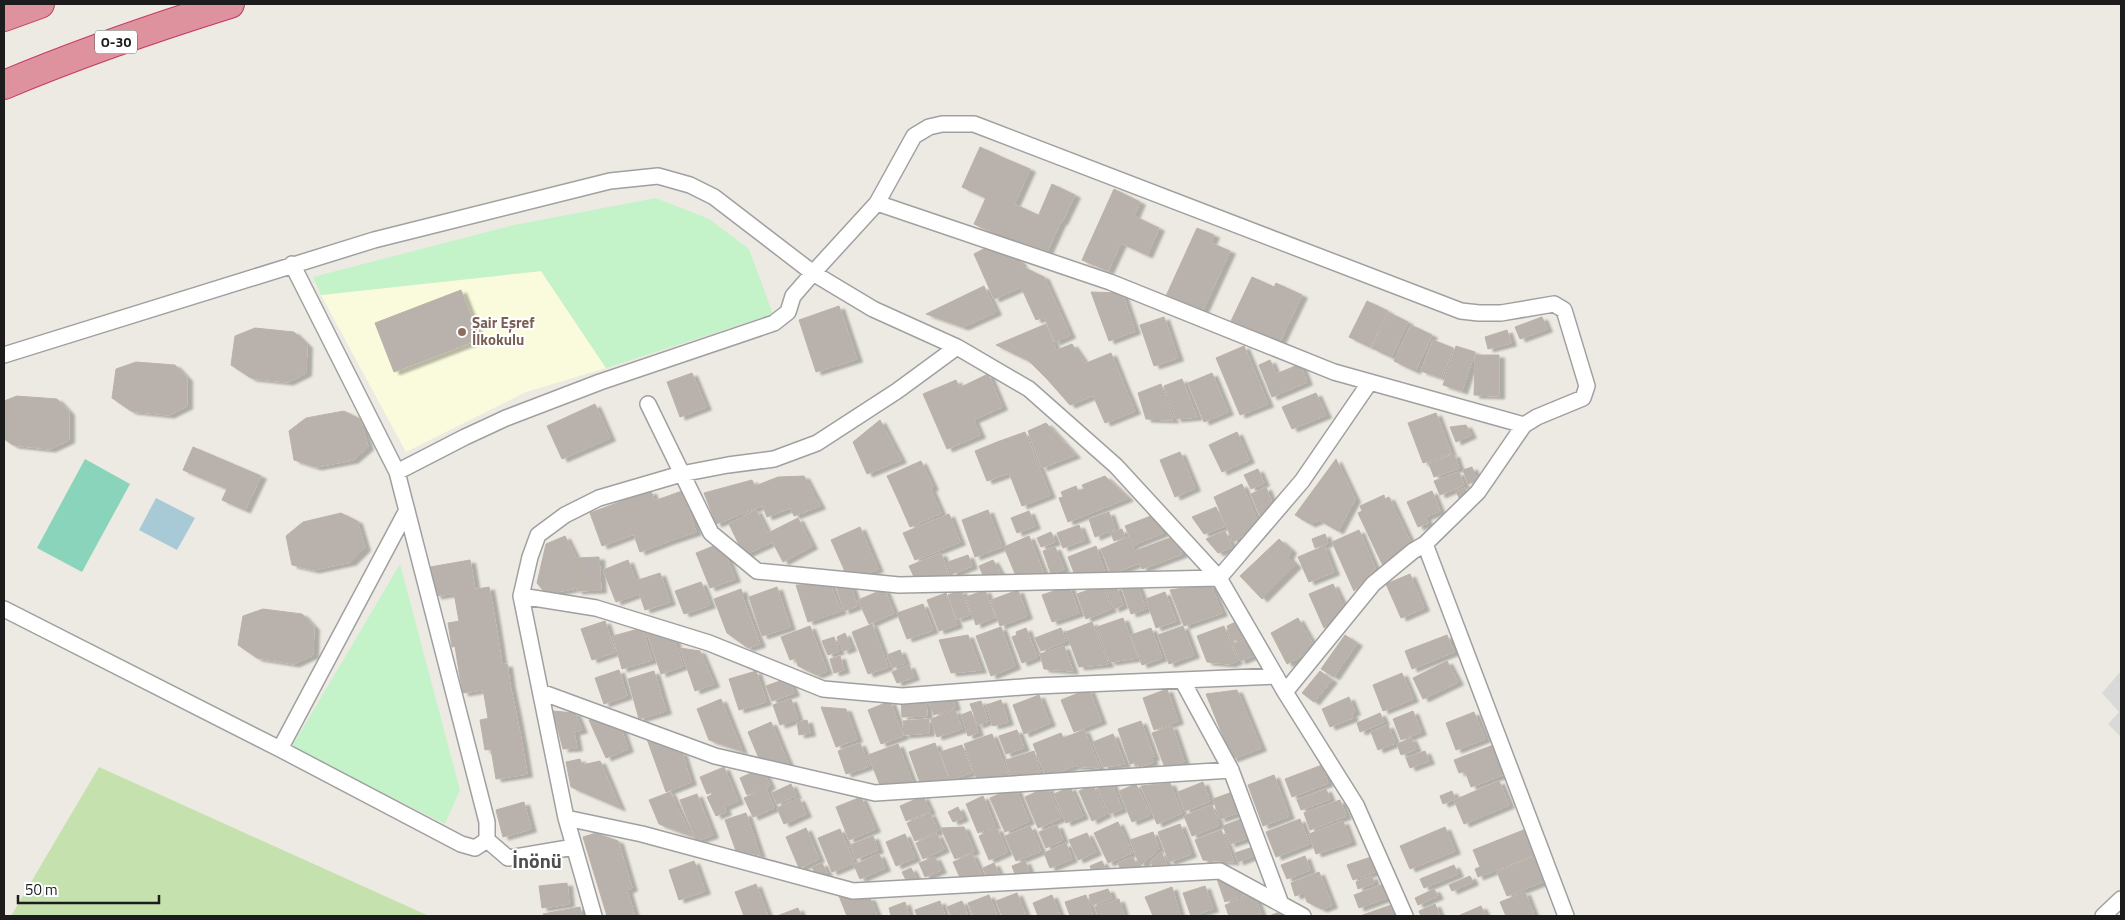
<svg xmlns="http://www.w3.org/2000/svg" width="2125" height="920" font-family="'Titillium Web',sans-serif">
  <style>
    .residential { fill: #dad9d9 }
    .education { fill: #fafbdd }
    .grass { fill: #c5e2ae }
    .park { fill: #c4f3c9 }
    .pitch { fill: #89d4ba }
    .water { fill: #a8cad6 }
    .building { fill: #b9b2ac; stroke: #bdb1a7; filter: url(#shadow) }
    .lines { fill: none; stroke-linecap: round; stroke-linejoin: round }
    .minor-casing { stroke: #a0a0a0; stroke-width: 18 }
    .motorway-casing { stroke: #c53561; stroke-width: 30 }
    .minor { stroke: #fff; stroke-width: 15 }
    .motorway { stroke: #dd929d; stroke-width: 28 }
    .education-dot { fill: #8d6e63; stroke: #fff; stroke-width: 2 }
    .labels { text-anchor: middle; stroke-width: 4; stroke-linejoin: round; paint-order: stroke }
    .shield { fill: #fff; stroke: #606060; stroke-width: 1 }
    .shield-label { font-size: 14px; font-weight: bold; fill: #1c1c1c }
    .education-label { font-size: 15px; font-weight: bold; fill: #785e54; stroke: #fff; text-anchor: start }
    .district-label { font-size: 20px; font-weight: bold; fill: #4f4f4f; stroke: #fff }
  </style>
  <defs>
    <filter id="shadow"><feDropShadow dx="5.5" dy="3" stdDeviation="1" flood-color="#0004"/></filter>
  </defs>
  <rect width="100%" height="100%" fill="#edeae3"/>
  <path class="residential" d="M2121 671V737L2108 724 2119 712 2102 693Z"/>
  <path class="education" d="M541 271 606 368 526 392 406 452 321 295Z"/>
  <path class="grass" d="M99 767 429 916H11Z"/>
  <path class="park" d="M656 198 709 219 749 249 773 314 606 368 541 271 321 295 313 277 514 225Z
    M400 564 460 790 445 824 291 748Z"/>
  <path class="pitch" d="M85 459 130 484 82 572 37 548Z"/>
  <path class="water" d="M156 498 195 518 177 550 139 530Z"/>
  <path class="building" d="M980 147 1004 158 986 198 962 187Z
    M1004 158 1030 169 1000 236 974 224Z
    M1052 184 1075 195 1062 222 1040 212Z
    M1114 189 1140 202 1134 216 1159 228 1147 255 1121 243 1108 271 1082 260Z
    M1014 204 1038 215 1024 247 1000 236Z
    M1040 212 1061 221 1045 256 1024 247Z
    M1197 228 1214 235 1183 304 1166 296Z
    M1211 243 1230 251 1202 312 1183 304Z
    M989 246 1019 260 1023 267 1044 277 994 299 974 254Z
    M1044 277 1070 335 1055 342 1044 317 1036 320 1021 287Z
    M1252 277 1274 287 1253 331 1231 321Z
    M1276 283 1302 295 1279 343 1253 331Z
    M984 286 996 312 963 327 926 314Z
    M461 290 480 339 394 372 375 323Z
    M1091 292 1122 293 1135 331 1109 341Z
    M1367 301 1388 311 1370 347 1349 337Z
    M839 306 857 359 816 372 799 320Z
    M1390 313 1408 322 1391 357 1372 348Z
    M1164 317 1178 358 1154 366 1140 325Z
    M1542 317 1547 329 1520 339 1515 327Z
    M1046 324 1056 350 1029 361 996 345Z
    M1411 325 1432 335 1415 371 1394 361Z
    M255 328 294 332 307 345 306 373 288 382 251 378 231 365 235 336Z
    M1507 330 1511 343 1488 349 1485 337Z
    M1433 340 1453 348 1442 378 1421 371Z
    M1072 344 1085 363 1047 379 1029 361Z
    M1244 346 1268 404 1240 415 1216 358Z
    M1456 346 1475 352 1462 391 1443 385Z
    M1111 353 1123 383 1070 405 1047 379Z
    M1475 355H1499V396L1474 395Z
    M1270 360 1276 374 1300 364 1307 382 1272 397 1259 365Z
    M136 362 175 365 187 378V406L169 415 131 411 112 398 116 369Z
    M692 373 706 407 680 417 667 382Z
    M1212 373 1228 412 1204 422 1188 383Z
    M988 374 1002 407 973 420 959 388Z
    M1182 379 1197 417 1176 419 1164 386Z
    M956 380 980 435 947 449 923 394Z
    M1123 383 1135 411 1105 423 1093 395Z
    M1161 384 1173 420 1146 419 1138 393Z
    M1316 393 1326 415 1292 429 1282 407Z
    M17 396 57 399 69 412V440L50 449 13 445 4 439V401Z
    M595 404 610 438 562 459 547 426Z
    M344 411 360 419 368 447 353 460 316 467 294 460 289 431 306 418Z
    M1436 413 1451 453 1423 463 1408 423Z
    M880 420 901 460 867 474 853 442Z
    M1046 423 1075 455 1042 468 1028 431Z
    M1466 425 1471 435 1456 442 1450 427Z
    M1025 432 1050 495 1022 506 997 442Z
    M1237 432 1249 460 1222 472 1209 445Z
    M997 442 1009 473 987 481 975 451Z
    M193 447 261 476 245 510 222 500 227 489 183 470Z
    M1180 452 1195 488 1175 497 1160 460Z
    M1454 454 1459 468 1434 477 1429 464Z
    M1336 459 1355 499 1338 531 1319 520 1310 524 1295 515Z
    M921 461 933 487 899 502 887 476Z
    M1472 467 1477 480 1468 484 1463 470Z
    M1258 469 1264 483 1251 489 1244 475Z
    M1459 472 1464 485 1440 495 1434 481Z
    M804 476 820 506 794 516 778 477Z
    M1105 476 1128 498 1068 522 1059 498 1063 497 1061 492 1076 486 1078 491 1084 489 1082 485Z
    M778 477 790 508 767 517 755 486Z
    M752 480 763 505 716 524 704 493Z
    M1242 484 1258 523 1244 535 1233 542 1214 497Z
    M1266 487 1272 503 1260 516 1251 494Z
    M930 488 941 513 910 527 899 502Z
    M1465 488 1468 496 1460 500 1456 491Z
    M651 491 669 541 640 552 622 501Z
    M682 491 696 532 669 541 654 501Z
    M1432 491 1440 511 1425 517 1428 523 1418 527 1407 502Z
    M1384 495 1385 499 1389 497 1410 541 1383 566 1358 513 1362 511 1360 506Z
    M622 501 634 534 602 546 590 513Z
    M1216 507 1225 526 1204 534 1192 517Z
    M756 510 772 542 744 555 729 524Z
    M988 510 1002 547 975 557 962 520Z
    M1029 511 1035 526 1017 533 1011 518Z
    M1109 512 1115 529 1095 537 1089 519Z
    M341 513 357 521 365 548 351 562 314 570 292 565 286 536 303 522Z
    M949 514 960 542 915 560 903 533Z
    M1156 514 1163 533 1133 545 1125 526Z
    M798 518 812 546 783 562 768 533Z
    M1079 525 1085 540 1063 548 1057 533Z
    M860 527 878 569 859 577 857 571 847 576 831 540Z
    M1122 529 1125 537 1114 541 1111 533Z
    M1359 530 1375 568 1354 591 1332 542Z
    M1225 531 1232 547 1218 553 1206 539Z
    M1051 532 1055 542 1041 547 1037 538Z
    M1325 534 1328 543 1315 548 1312 539Z
    M565 536 576 558 577 588 546 594 537 583 546 544Z
    M1029 536 1046 579 1016 576 1004 547Z
    M1175 536 1182 554 1142 569 1135 551Z
    M1129 537 1139 563 1111 574 1101 549Z
    M1279 539 1291 550 1288 557 1296 565 1262 599 1240 576Z
    M721 543 735 579 710 588 696 553Z
    M1096 546 1105 573 1076 578 1068 557Z
    M1324 546 1334 572 1309 582 1298 557Z
    M1055 547 1064 569 1051 574 1043 551Z
    M941 553 949 575 915 579 909 566Z
    M968 555 972 566 952 574 948 562Z
    M599 557 601 590 577 591 576 558Z
    M470 560 475 590 436 596 430 567Z
    M628 560 640 593 616 602 603 570Z
    M993 560 1000 573 985 580 979 566Z
    M660 573 670 602 645 610 635 581Z
    M1410 574 1424 608 1401 618 1386 584Z
    M701 582 710 605 684 614 675 591Z
    M1136 582 1146 609 1131 614 1122 588Z
    M830 584 841 611 808 622 796 585Z
    M1210 584 1222 613 1184 626 1170 590Z
    M1333 584 1345 609 1339 611 1341 615 1334 618 1336 622 1324 628 1309 594Z
    M1102 585 1111 609 1086 619 1077 594Z
    M836 586H851L857 606 844 611Z
    M1069 586 1079 613 1052 622 1042 595Z
    M1116 586 1123 605 1114 609 1107 590Z
    M489 587 494 615 459 621 454 593Z
    M777 587 790 627 762 636 749 597Z
    M741 589 743 595 742 596 760 644 748 648 727 633 714 599Z
    M884 589 894 613 869 624 858 600Z
    M961 590 970 615 957 619 948 595Z
    M985 590 995 617 976 625 966 597Z
    M1018 590 1027 616 1000 626 991 600Z
    M1165 592 1176 621 1156 628 1146 599Z
    M946 593 957 625 939 631 927 600Z
    M923 604 933 630 907 639 897 613Z
    M263 609 302 614 314 627 313 655 294 664 282 662 257 658 238 645 243 616Z
    M494 615 498 639 452 647 448 623Z
    M1123 618 1138 658 1110 662 1097 627Z
    M1298 618 1315 648 1287 664 1271 633Z
    M605 621 615 652 592 660 581 629Z
    M1238 621 1244 637 1232 641 1227 626Z
    M1092 622 1108 664 1079 667 1066 632Z
    M872 624 888 667 868 674 852 632Z
    M810 626 827 671 817 675 798 666 796 658 790 660 781 637Z
    M1183 626 1194 655 1169 664 1158 635Z
    M1224 626 1237 661 1230 664 1207 662 1197 636Z
    M1001 627 1015 666 991 676 976 636Z
    M642 628 652 660 622 669 613 636Z
    M1026 628 1037 657 1022 663 1012 637 1017 635 1016 632Z
    M1061 628 1066 641 1041 651 1035 638Z
    M1151 628 1162 658 1142 665 1131 635Z
    M646 630 674 639 683 666 661 674Z
    M845 633 851 648 843 651 837 637Z
    M968 635 981 670 951 673 939 640Z
    M1345 635 1357 643 1334 677 1321 669Z
    M1447 635 1454 652 1412 669 1405 651Z
    M834 637 839 651 828 655 822 641Z
    M1249 638 1255 655 1240 661 1233 644Z
    M498 639 502 665 459 672 455 646Z
    M1064 646 1073 671 1044 669 1040 654Z
    M680 648 700 651 714 684 695 691Z
    M900 650 905 663 892 668 887 655Z
    M840 656 844 670 834 673 830 659Z
    M1447 661 1458 682 1423 699 1413 678Z
    M507 664 510 685 463 693 459 672Z
    M909 665 914 677 897 683 892 672Z
    M619 670 627 696 604 704 595 678Z
    M654 671 666 711 639 719 628 679Z
    M756 671 766 702 739 710 729 679Z
    M1320 671 1332 680 1314 702 1302 693Z
    M1402 673 1413 699 1383 711 1373 685Z
    M788 678 794 693 772 701 766 686Z
    M510 685 516 713 488 718 483 689Z
    M1089 689 1101 721 1074 732 1061 700Z
    M1167 689 1178 721 1154 730 1143 698Z
    M1237 690 1261 748 1232 759 1206 694Z
    M951 694 955 707 934 715 929 702Z
    M1039 695 1050 723 1024 734 1013 705Z
    M1349 697 1355 712 1351 713 1353 718 1330 727 1322 709Z
    M721 699 742 751 709 740 697 709Z
    M791 699 798 719 780 725 773 705Z
    M926 700 927 716 902 717 901 701Z
    M1001 700 1008 722 993 726 986 705Z
    M890 701 903 736 881 744 868 710Z
    M981 701 988 721 978 725 970 704Z
    M821 707 846 709 857 739 836 747Z
    M955 710 962 729 937 737 931 719Z
    M553 711 575 713 582 730 574 732 577 748 563 749Z
    M971 711 978 733 968 736 961 715Z
    M1413 711 1421 732 1401 740 1393 719Z
    M1474 712 1485 739 1456 750 1446 723Z
    M516 713 522 744 485 750 480 720Z
    M1380 713 1384 722 1360 732 1357 723Z
    M595 719 620 726 628 749 606 758 589 720Z
    M929 719V733L904 735 903 721Z
    M807 720 810 733 799 735 797 722Z
    M1141 721 1154 757 1151 758 1153 762 1139 767 1137 762 1130 764 1118 729Z
    M771 722 790 768 760 761 748 732Z
    M1388 725 1395 743 1378 750 1371 732Z
    M1172 726 1184 761 1165 768 1152 733Z
    M1017 730 1024 748 1006 754 999 736Z
    M1084 730 1100 768 1075 766 1063 738Z
    M1061 733 1074 766 1046 777 1033 744Z
    M992 734 1008 775 978 782 964 744Z
    M1113 734 1125 764 1103 767 1093 742Z
    M1411 738 1416 749 1401 755 1397 744Z
    M647 739 682 753 691 782 666 792Z
    M860 743 869 766 846 774 838 751Z
    M935 743 948 778 922 788 909 752Z
    M522 744 527 774 496 779 491 749Z
    M898 744 914 787 880 785 868 755Z
    M1496 744 1507 773 1471 787 1465 771 1459 773 1454 760Z
    M962 745 972 772 951 780 940 752Z
    M1034 751 1040 772 1012 781 1006 760Z
    M1425 751 1429 761 1410 768 1406 758Z
    M580 759 582 765 600 761 620 808 571 787 566 762Z
    M1322 765 1328 783 1292 797 1285 779Z
    M724 767 738 801 724 807 726 812 716 816 707 797 713 794 712 792 707 794 700 777Z
    M762 768 770 786 747 795 740 778Z
    M1274 775 1289 816 1263 826 1248 785Z
    M1499 781 1509 805 1464 824 1454 800Z
    M1111 782 1122 809 1109 814 1098 788Z
    M1203 782 1210 801 1185 811 1178 792Z
    M1170 783 1182 813 1157 824 1141 786Z
    M791 784 796 796 777 804 772 793Z
    M1136 784 1150 815 1132 822 1119 791Z
    M1093 785 1106 814 1092 821 1079 791Z
    M1015 787 1029 821 1005 832 990 798Z
    M1047 787 1061 818 1038 828 1025 797Z
    M1070 787 1083 816 1066 823 1054 794Z
    M766 788 774 808 753 817 744 798Z
    M1326 789 1330 799 1301 810 1297 800Z
    M1235 791 1243 811 1220 819 1213 799Z
    M1452 791 1455 799 1443 804 1440 796Z
    M670 792 691 836 659 824 649 800Z
    M697 794 713 835 696 841 680 800Z
    M923 796 930 811 906 821 900 806Z
    M983 796 995 826 978 833 966 804Z
    M861 797 875 829 849 840 836 807Z
    M799 798 806 814 784 824 777 808Z
    M1340 800 1346 816 1310 830 1304 813Z
    M524 802 531 829 503 837 496 810Z
    M1212 805 1219 825 1192 836 1184 816Z
    M958 807 963 818 953 822 948 812Z
    M746 813 760 855 736 851 725 820Z
    M930 813 938 831 915 841 907 823Z
    M1246 817 1253 836 1230 844 1223 826Z
    M1300 819 1309 844 1276 857 1266 832Z
    M1343 821 1351 842 1316 854 1309 834Z
    M1118 822 1132 853 1108 863 1094 833Z
    M1180 824 1191 854 1169 862 1158 832Z
    M1057 825 1063 840 1046 848 1039 832Z
    M1030 826 1041 851 1016 861 1005 836Z
    M964 827 974 851 955 859 941 828Z
    M1445 827 1455 851 1410 869 1400 846Z
    M806 828 819 859 799 868 786 837Z
    M997 828 1007 852 989 860 979 836Z
    M840 829 854 863 832 872 818 838Z
    M1526 829 1536 854 1478 877 1475 869 1480 867 1473 850Z
    M1221 830 1234 862 1203 860 1195 840Z
    M1153 832 1159 849 1140 866 1130 840Z
    M596 833 618 841 632 888 627 890 634 914 627 916H607L583 837Z
    M1087 833 1096 852 1078 860 1069 840Z
    M905 834 915 858 896 866 886 842Z
    M937 834 944 849 923 859 916 843Z
    M873 836 878 850 856 859 850 845Z
    M1066 843 1072 859 1050 868 1044 853Z
    M1253 847 1256 855 1238 862 1235 853Z
    M1161 851 1167 865 1154 870 1151 862Z
    M879 854 885 868 860 879 854 865Z
    M972 854 981 874 962 882 953 862Z
    M1540 855 1550 879 1507 896 1497 872Z
    M1305 856 1310 870 1287 879 1281 865Z
    M1374 856 1379 870 1353 880 1347 865Z
    M935 857 941 870 925 877 919 863Z
    M1133 857 1137 866 1122 872 1118 863Z
    M694 861 705 891 679 900 669 870Z
    M1025 861 1029 871 1016 877 1012 866Z
    M1102 861 1106 870 1094 876 1090 866Z
    M822 863 827 873 817 877 812 867Z
    M994 863 1000 876 988 881 983 868Z
    M1454 865 1458 874 1424 888 1420 879Z
    M911 868 916 878 907 882 902 872Z
    M1319 872 1332 905 1322 909 1307 902 1304 893 1295 896 1291 883Z
    M1372 876 1374 883 1358 889 1356 882Z
    M1470 876 1473 882 1452 891 1449 885Z
    M1217 879 1246 894 1225 902Z
    M567 883 569 904 542 908 539 886Z
    M756 884 768 916H744L735 892Z
    M1384 884 1389 897 1359 908 1354 895Z
    M1205 886 1213 909 1191 916 1183 893Z
    M1172 887 1180 916H1153L1145 897Z
    M1108 889 1112 898 1092 905 1089 895Z
    M1434 889 1438 896 1418 905 1415 898Z
    M1525 892 1534 915 1506 916 1500 902Z
    M1017 893 1026 916H1002L996 901Z
    M1254 894 1261 914 1257 916H1229L1225 905Z
    M989 895 997 916H973L968 903Z
    M1052 895 1060 916H1038L1033 903Z
    M1086 895 1093 916H1070L1065 902Z
    M839 896 870 898 877 916H847Z
    M1119 899 1124 916H1098L1095 907Z
    M940 901 945 916H917L915 910Z
    M962 901 968 916H951L947 907Z
    M905 902 909 916H891L889 908Z
    M1435 904 1440 916H1421L1419 911Z
    M1391 905 1395 916H1360Z
    M1481 906 1486 916H1458Z
    M580 907 582 916H544L543 914Z
    M798 908 801 916H777Z
    M1282 911 1284 916H1269Z"/>
  <g class="lines">
    <defs>
      <path id="minor" d="M877 203 1110 282 1334 372 1524 425
        M4 355 374 240 610 181 658 176 690 185 714 197 813 273 873 309 957 347
        M648 404 711 533 757 571 899 585 1219 578 1302 481 1370 382
        M397 472 465 437 506 418 600 382 774 323 788 312 793 296 813 273 877 203 914 136 929 127 942 124H974L1461 311 1479 313H1501L1554 304 1564 310 1587 386 1583 398 1537 417 1524 425 1478 492 1425 544 1413 551 1373 584 1285 692
        M1425 544 1566 916
        M521 596 596 608 709 643 823 689 902 696 1035 686 1276 676
        M4 609 280 749 461 844 475 848 487 840V822L397 472 292 264
        M1182 680 1231 770 1281 904
        M541 692 715 756 875 793 1231 770
        M280 749 407 510
        M566 818 642 834 853 891 1220 871 1303 916
        M487 840 508 858 574 847
        M594 916 566 818 521 596 530 557 538 535 565 515 599 498 681 474 728 465 774 459 817 443 897 391 957 347 1029 389 1116 466 1219 578 1285 692 1356 805 1405 916
        M2103 916 2121 899"/>
      <path id="motorway" d="M4 17 40 4
        M4 85C78 54 153 28 230 4"/>
    </defs>
    <use href="#minor" class="minor-casing"/>
    <use href="#motorway" class="motorway-casing"/>
    <use href="#minor" class="minor"/>
    <use href="#motorway" class="motorway"/>
  </g>
  <circle class="education-dot" cx="462" cy="332" r="5"/>
  <g class="labels">
    <rect class="shield" x="95" y="30.5" width="42" height="23" rx="4"/>
    <g class="shield-label">
      <text x="116" y="47">O-30</text>
    </g>
    <g class="education-label">
      <text x="472" y="328">Şair Eşref<tspan x="472" dy="17">İlkokulu</tspan></text>
    </g>
    <g class="district-label">
      <text x="537" y="868">İnönü</text>
    </g>
  </g>
  <rect width="2125" height="920" fill="none" stroke="#1c1c1c" stroke-width="10"/>
  <path d="M18 895v8h141v-8" fill="none" stroke="#1c1c1c" stroke-width="2.5"/>
  <text x="25" y="895" font-size="15" fill="#1c1c1c" stroke="#ffffff" stroke-width="4" paint-order="stroke">50 m</text>
</svg>
